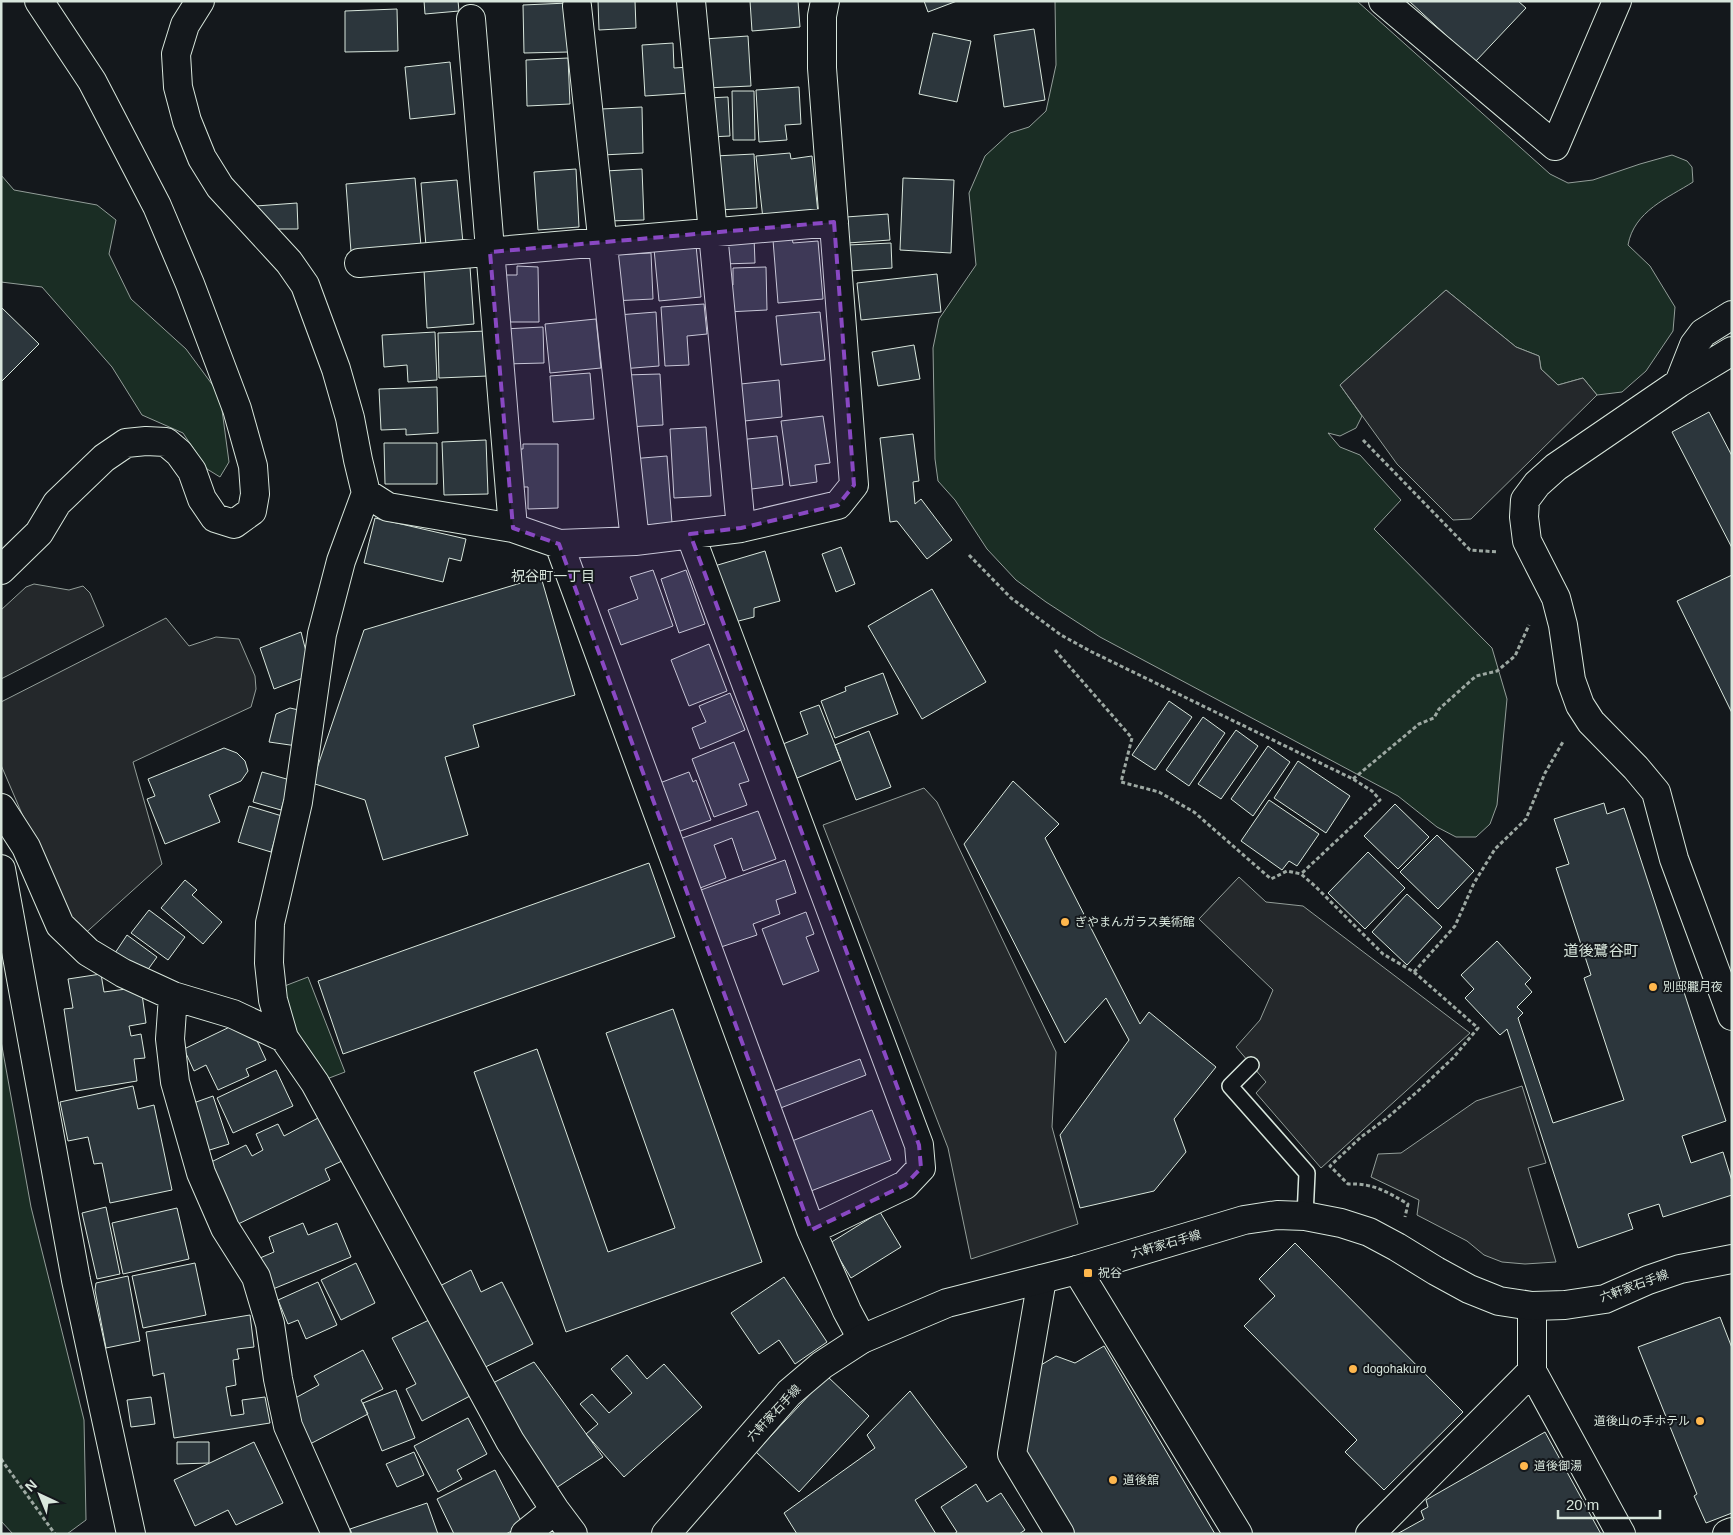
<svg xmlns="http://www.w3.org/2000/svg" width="1733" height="1535" font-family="Arial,'Noto Sans JP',sans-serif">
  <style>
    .green { fill: #1a2d24; stroke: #939e99 }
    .parking { fill: #24282b; stroke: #939e99 }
    .building { fill: #2c363c; stroke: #d8e6dc }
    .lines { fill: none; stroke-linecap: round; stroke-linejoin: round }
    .lane-casing { stroke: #d8e6dc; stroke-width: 18 }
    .street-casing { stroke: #d8e6dc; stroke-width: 30 }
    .secondary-casing { stroke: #d8e6dc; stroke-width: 30 }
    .path { stroke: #9da8a2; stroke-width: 3; stroke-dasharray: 4 2.5; stroke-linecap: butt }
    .lane { stroke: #14181c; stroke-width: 15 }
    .street { stroke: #14181c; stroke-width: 28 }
    .secondary { stroke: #14181c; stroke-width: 28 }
    .marked { fill: #8948c3; fill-opacity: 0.2; stroke: #8948c3; stroke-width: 4; stroke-dasharray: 10 6; stroke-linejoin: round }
    .poi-dot { fill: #ffb74d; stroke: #14181c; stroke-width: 2 }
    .labels { text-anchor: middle; stroke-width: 4; stroke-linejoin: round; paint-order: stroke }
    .poi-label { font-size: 12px; fill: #d8e6dc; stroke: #14181c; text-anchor: start }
    .street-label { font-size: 12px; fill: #d8e6dc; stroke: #14181c }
    .neighbourhood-label { font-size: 14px; fill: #d8e6dc; stroke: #14181c }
    .quarter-label { font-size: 15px; fill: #d8e6dc; stroke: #14181c }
  </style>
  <rect width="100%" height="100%" fill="#14181c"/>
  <path class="green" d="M1055 1H1357L1550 174 1568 183 1593 180 1640 164 1672 155 1687 161 1692 167 1693 182C1668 198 1634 211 1628 245L1650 266 1675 307 1673 331 1646 371 1622 392 1597 395 1583 378 1558 385 1541 369 1539 356 1516 347 1446 290 1340 385 1362 416 1356 428 1340 436 1328 433 1340 447 1360 455 1401 500 1374 529 1492 648 1507 699 1497 805 1490 824 1476 837H1456L1437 827 1398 796 1100 637 1046 602 1016 580 987 549 955 500 938 481 935 459 933 348 939 319 976 265 969 193 985 156 1010 133 1029 127 1046 111 1056 65Z
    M1 175 14 190 97 205 116 220 109 254 131 299 186 349 220 395 229 462 220 477 207 469 183 433 142 415 112 367 42 287 1 282Z
    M308 977 345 1072 324 1080 285 1014 282 987Z
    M1 1041 31 1207 84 1420 86 1520 67 1534H13L1 1521Z"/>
  <path class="parking" d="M1446 290 1516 347 1539 356 1541 369 1558 385 1583 378 1597 395 1471 519 1453 520 1397 464 1340 385Z
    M34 584 69 590 83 586 90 593 104 626 1 679V610L26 587Z
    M166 618 189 646 216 637 239 639 255 676 256 689 251 707 133 762 162 864 80 938 56 893 1 765V702Z
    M924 788 937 802 1056 1052 1052 1127 1078 1224 971 1259 948 1148 823 825Z
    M1239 877 1266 902 1303 906 1470 1033 1321 1168 1256 1093 1266 1082 1236 1047 1260 1020 1273 990 1199 919Z
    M1522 1086 1546 1163 1528 1168 1556 1262 1525 1264 1502 1262 1484 1255 1467 1241 1417 1215 1419 1200 1371 1177 1378 1154 1401 1153 1476 1101Z"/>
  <path class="building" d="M424 1H458L459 11 425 14Z
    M598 1H635L636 28 599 30Z
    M750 1H798L800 27 752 31Z
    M924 1H957L928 12Z
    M1409 1H1518L1526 8 1475 62Z
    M568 3 569 52 524 53 523 5Z
    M397 9 398 51 345 52V11Z
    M1034 29 1045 100 1004 107 994 35Z
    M933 33 971 41 957 102 919 94Z
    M748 36 751 86 706 88 704 39Z
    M673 43 674 68 689 67 691 93 645 96 642 45Z
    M568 58 570 104 527 106 526 60Z
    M450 62 455 114 410 119 405 67Z
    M799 87 801 124 785 125 787 140 759 142 756 90Z
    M732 91H754L755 140H733Z
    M728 97 730 136 709 137 707 98Z
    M642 107 643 153 602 155 601 109Z
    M790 153 791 159 812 156 818 213 763 219 756 156Z
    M754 154 757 208 718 210 715 156Z
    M576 169 579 227 538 230 534 172Z
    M642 169 644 220 607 221 605 171Z
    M415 178 421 246 351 252 346 184Z
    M903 178 954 180 951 253 900 250Z
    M457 180 463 243 426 246 421 183Z
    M297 203 298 229H275L256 206Z
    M888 214 890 240 848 243 846 217Z
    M754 237 755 263 723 264 722 239Z
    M792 238 793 243 818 241 823 299 778 303 773 240Z
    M891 243 892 268 850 271 848 245Z
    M696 245 701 297 659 301 654 249Z
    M651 253 653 299 612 301 610 255Z
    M517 266 538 267 539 322H499L498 275H517Z
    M470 267 474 324 427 328 424 270Z
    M766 267 767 310 727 312 726 285H733V268Z
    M937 274 941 312 861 320 857 283Z
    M704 304 707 334 687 336 689 365 665 366 661 307Z
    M1 307 39 344 1 382Z
    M656 312 659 366 621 369 618 315Z
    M820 312 825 360 781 365 776 316Z
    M596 319 601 368 550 373 545 324Z
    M543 327 544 363 505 364 503 329Z
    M486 331 488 376 439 378 438 333Z
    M435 332 437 380 408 382 407 365 384 367 382 335Z
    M914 345 920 379 878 386 872 352Z
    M590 373 594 419 553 422 550 376Z
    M660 374 663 425 627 427 625 375Z
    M779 380 782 417 735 422 731 385Z
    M437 387 438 433 406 435V429L381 430 379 389Z
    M1709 412 1732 456V548L1672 432Z
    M823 416 830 463 815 465 817 482 790 486 781 421Z
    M706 427 711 496 674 498 670 429Z
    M913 434 919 481 913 482 915 504 921 499 952 540 927 559 897 521 890 522 880 438Z
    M777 436 783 485 744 490 738 440Z
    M486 440 488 494 444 495 442 442Z
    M384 443H437V484H385Z
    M523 444H558V508L528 509V487H510V449H523Z
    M667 456 672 523 634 526 630 459Z
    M375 518 466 539 461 561 449 558 443 582 364 563Z
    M841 547 855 584 836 592 822 554Z
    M765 551 780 601 754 608V617L727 624 711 567Z
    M653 570 673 626 621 645 608 610 638 599 630 577Z
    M686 570 705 624 679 633 661 579Z
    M1732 575V713L1677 601Z
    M541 577 575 695 473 725 479 747 445 757 468 835 383 860 365 800 312 783 364 630Z
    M932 589 986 682 922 719 868 626Z
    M301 632 309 663 303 678 274 689 260 648Z
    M709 644 727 691 689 706 671 660Z
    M883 673 898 714 835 738 821 701 846 691 845 687Z
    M730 693 745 730 700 749 692 728 706 722 699 706Z
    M1169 701 1192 717 1155 770 1132 755Z
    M819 705 841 760 797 778 783 744 808 734 800 712Z
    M290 708 303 711 297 746 269 742 276 714Z
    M1203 717 1225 733 1189 786 1166 770Z
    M1236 730 1258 746 1221 799 1198 784Z
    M869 731 891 787 856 800 835 745Z
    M734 742 749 781 739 784 747 805 714 817 692 759Z
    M1268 746 1290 762 1253 816 1231 799Z
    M224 748 237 753 245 761 248 771 241 781 209 795 220 822 165 844 147 799 155 796 148 779Z
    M1298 761 1350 796 1326 833 1274 798Z
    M262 772 290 780 281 810 253 802Z
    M689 772 693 782 696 780 711 820 675 833 657 784Z
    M1013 781 1059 824 1045 838 1140 1024 1149 1012 1216 1067 1174 1119 1186 1152 1154 1191 1080 1208 1060 1135 1129 1040 1106 998 1065 1043 964 844Z
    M1269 800 1319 834 1297 866 1289 861 1282 870 1241 841Z
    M1604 803 1607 814 1624 808 1726 1121 1682 1136 1691 1163 1723 1152 1732 1181V1195L1663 1217 1659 1204 1628 1214 1633 1229 1578 1248 1507 1029 1500 1035 1465 998 1474 989 1461 975 1497 941 1531 978 1525 984 1532 992 1517 1007 1523 1013 1518 1018 1553 1123 1624 1100 1584 978 1591 975 1556 868 1569 864 1554 819Z
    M1395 804 1429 837 1398 869 1364 836Z
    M249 806 282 816 271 852 238 842Z
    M758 811 776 859 743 871 732 838 714 845 726 878 695 890 677 840Z
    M1437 835 1474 871 1438 909 1400 872Z
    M1368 852 1405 888 1365 929 1328 893Z
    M785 860 796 893 776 900 780 914 753 924 757 935 718 948 698 891Z
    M649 863 675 937 343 1054 318 981Z
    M185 880 197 890 192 895 222 922 203 944 161 908Z
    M1407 894 1442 927 1407 965 1372 932Z
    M149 910 185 937 168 960 131 933Z
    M806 912 814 934 806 937 819 971 783 985 762 929Z
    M127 935 157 957 144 975 115 953Z
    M101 974 104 992 141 987 146 1023 129 1026 131 1036 141 1034 145 1058 134 1059 137 1081 76 1091 64 1009 73 1008 68 979Z
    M673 1009 762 1262 566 1332 474 1072 537 1049 608 1252 675 1228 606 1033Z
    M240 1022 252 1030 266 1060 246 1069 249 1076 218 1090 206 1065 194 1071 184 1049Z
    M860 1059 866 1075 778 1109 772 1092Z
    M276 1070 293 1106 233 1133 217 1098Z
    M133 1086 138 1109 154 1105 172 1190 110 1203 102 1163 94 1164 88 1137 68 1141 60 1102Z
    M213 1096 229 1144 200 1153 185 1106Z
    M872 1110 891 1160 811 1191 792 1141Z
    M320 1117 342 1161 325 1169 330 1180 234 1226 205 1165 246 1145 252 1156 263 1150 256 1134 278 1124 284 1136Z
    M106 1207 120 1274 97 1279 82 1213Z
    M177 1208 189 1259 123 1274 112 1223Z
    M880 1212 901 1247 851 1278 830 1243Z
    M303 1223 308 1235 337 1223 351 1257 273 1289 260 1258 274 1252 269 1237Z
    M1295 1243 1463 1412 1384 1490 1345 1452 1357 1440 1244 1326 1275 1296 1259 1279Z
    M195 1263 206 1315 143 1328 132 1276Z
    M356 1263 375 1303 341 1320 321 1280Z
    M471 1270 481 1292 502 1282 533 1344 473 1373 432 1290Z
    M128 1276 140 1341 106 1348 95 1290 96 1283Z
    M784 1277 827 1342 795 1364 779 1340 759 1354 731 1313Z
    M318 1282 337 1325 306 1339 298 1320 288 1324 278 1300Z
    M250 1315 254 1347 237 1349 239 1359 233 1360 236 1385 226 1387 231 1416 244 1414 242 1400 265 1397 270 1423 174 1438 164 1373 153 1376 146 1332Z
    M1720 1317 1732 1348V1513L1706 1523 1694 1496 1697 1494 1638 1347Z
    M431 1319 470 1396 422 1421 406 1389 416 1384 392 1338Z
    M1104 1346 1215 1534H1075L1012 1427 1036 1368 1056 1356 1075 1363Z
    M363 1350 383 1389 361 1400 368 1414 310 1444 288 1402 319 1385 314 1376Z
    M627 1355 647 1379 664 1364 702 1407 624 1477 586 1434 598 1424 580 1404 592 1394 609 1413 632 1393 611 1369Z
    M534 1362 603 1457 556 1488 489 1385Z
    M827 1376 869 1416 799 1492 756 1452Z
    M396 1390 415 1438 382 1451 363 1403Z
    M910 1391 967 1467 915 1500 936 1534H797L784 1513 875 1448 867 1435Z
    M151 1397 155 1424 131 1427 127 1400Z
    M468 1418 487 1454 457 1470 462 1479 438 1492 414 1446Z
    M1545 1432 1601 1534H1397L1424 1519 1421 1511 1428 1507 1426 1500Z
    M177 1442H209V1463L177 1464Z
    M254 1442 283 1503 236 1525 228 1510 195 1526 174 1480Z
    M414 1452 424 1475 397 1487 386 1464Z
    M495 1470 523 1525 506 1534H454L437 1499Z
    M976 1484 987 1502 1001 1493 1025 1530 1019 1534H954L957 1532 941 1507Z
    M427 1503 438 1534H352L350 1529Z"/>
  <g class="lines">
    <defs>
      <path id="lane" d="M1251 1065 1230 1086 1307 1173 1305 1216"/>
      <path id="street" d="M200 1 185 25 176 54 178 87 187 121 202 158 220 187 289 262 305 285 336 369 350 418 358 460 366 493 341 561 322 634 298 802 270 923 269 963 273 1000 284 1038
        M691 1 741 528
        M1383 1 1555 146 1617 1
        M577 6 635 541
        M471 19 513 528
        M359 263 834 222
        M1732 315 1703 333 1694 345 1679 383 1556 467 1537 484 1525 500 1524 517 1527 541 1556 598 1563 625 1571 680 1580 705 1591 722 1636 768 1656 792 1674 859 1732 1016
        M1679 383 1732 351
        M366 493 388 507 513 528 559 544 635 541 741 528 838 505 854 485 822 68V16L825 1
        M690 534 919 1145 921 1168 905 1185 811 1230
        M559 544 811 1230 847 1311 862 1339
        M1 570 39 533 57 503 104 458 126 443 146 441 166 442 179 453 192 471 202 499 215 518 234 524 252 511 255 494 253 466 237 409 190 284 157 206 92 81 39 1
        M1 808 26 847 60 925 88 952 123 973 173 996 233 1014 284 1038 315 1083 510 1441 555 1510 573 1534
        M1 869 76 1280 131 1534
        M173 996 170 1039 175 1082 201 1173 225 1228 256 1277 270 1324 278 1379 288 1426 336 1534
        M1077 1270 1238 1534
        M1042 1279 1012 1454 1060 1534
        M1532 1306V1371L1621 1534
        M525 1534 555 1510
        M1370 1534 1532 1371
        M1727 1534 1732 1532"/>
      <path id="secondary" d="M666 1534 789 1393 822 1365 862 1339 947 1303 1077 1270 1244 1220 1277 1215 1305 1216 1341 1223 1369 1232 1397 1247 1436 1271 1469 1289 1499 1301 1532 1306 1565 1305 1605 1299 1648 1280 1680 1269 1732 1259"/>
    </defs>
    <use href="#lane" class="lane-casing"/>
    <use href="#street" class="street-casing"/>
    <use href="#secondary" class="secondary-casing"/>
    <path class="path" d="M1363 440 1470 550 1498 552
      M969 555 1011 598 1061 635 1092 652 1353 779 1372 791 1380 800 1301 874
      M1055 650 1132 738 1121 782 1159 792 1194 812 1271 879 1287 871 1301 874 1315 886 1383 954 1414 972 1478 1028 1453 1058 1418 1091 1387 1118 1361 1137 1330 1166 1348 1184C1374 1183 1387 1192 1408 1204L1405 1217
      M1353 779 1419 724 1434 718 1439 709 1476 676 1497 671 1515 656 1529 625
      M1414 972 1455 926 1474 883 1495 849 1526 819 1545 773 1564 740
      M1 1459 55 1534"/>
    <use href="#lane" class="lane"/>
    <use href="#street" class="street"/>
    <use href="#secondary" class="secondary"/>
  </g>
  <path class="marked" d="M834 222 854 485 838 505 741 528 690 534 919 1145 921 1168 905 1185 811 1230 559 544 513 528 490 252Z"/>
  <g class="poi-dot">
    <circle cx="1065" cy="922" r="5"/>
    <circle cx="1653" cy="987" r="5"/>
    <rect x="1083" y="1268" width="10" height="10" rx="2.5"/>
    <circle cx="1353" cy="1369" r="5"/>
    <circle cx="1700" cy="1421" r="5"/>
    <circle cx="1524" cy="1466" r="5"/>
    <circle cx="1113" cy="1480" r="5"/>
  </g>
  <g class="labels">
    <g class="poi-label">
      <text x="1075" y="926">ぎやまんガラス美術館</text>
      <text x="1663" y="991">別邸朧月夜</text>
      <text x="1098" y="1277">祝谷</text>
      <text x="1363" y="1373">dogohakuro</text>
      <text x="1690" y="1425" text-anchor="end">道後山の手ホテル</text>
      <text x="1534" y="1470">道後御湯</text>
      <text x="1123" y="1484">道後舘</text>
    </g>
    <g class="street-label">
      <text transform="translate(1166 1244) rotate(-16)" y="4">六軒家石手線</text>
      <text transform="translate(1634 1286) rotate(-20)" y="4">六軒家石手線</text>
      <text transform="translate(774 1413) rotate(-47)" y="4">六軒家石手線</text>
    </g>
    <g class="neighbourhood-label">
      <text x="553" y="581">祝谷町一丁目</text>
    </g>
    <g class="quarter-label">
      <text x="1601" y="956">道後鷺谷町</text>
    </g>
  </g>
  <rect width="1733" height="1535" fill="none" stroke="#d8e6dc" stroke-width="5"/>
  <g transform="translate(40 1495) rotate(316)" stroke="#14181c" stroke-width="4" paint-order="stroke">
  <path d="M0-4L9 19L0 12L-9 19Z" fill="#d8e6dc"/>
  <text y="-8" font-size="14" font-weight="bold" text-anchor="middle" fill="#d8e6dc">N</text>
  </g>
  <path d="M1558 1510v8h102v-8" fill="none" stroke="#d8e6dc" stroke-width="2.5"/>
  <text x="1566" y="1510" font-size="15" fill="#d8e6dc" stroke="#14181c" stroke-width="4" paint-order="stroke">20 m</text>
</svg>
